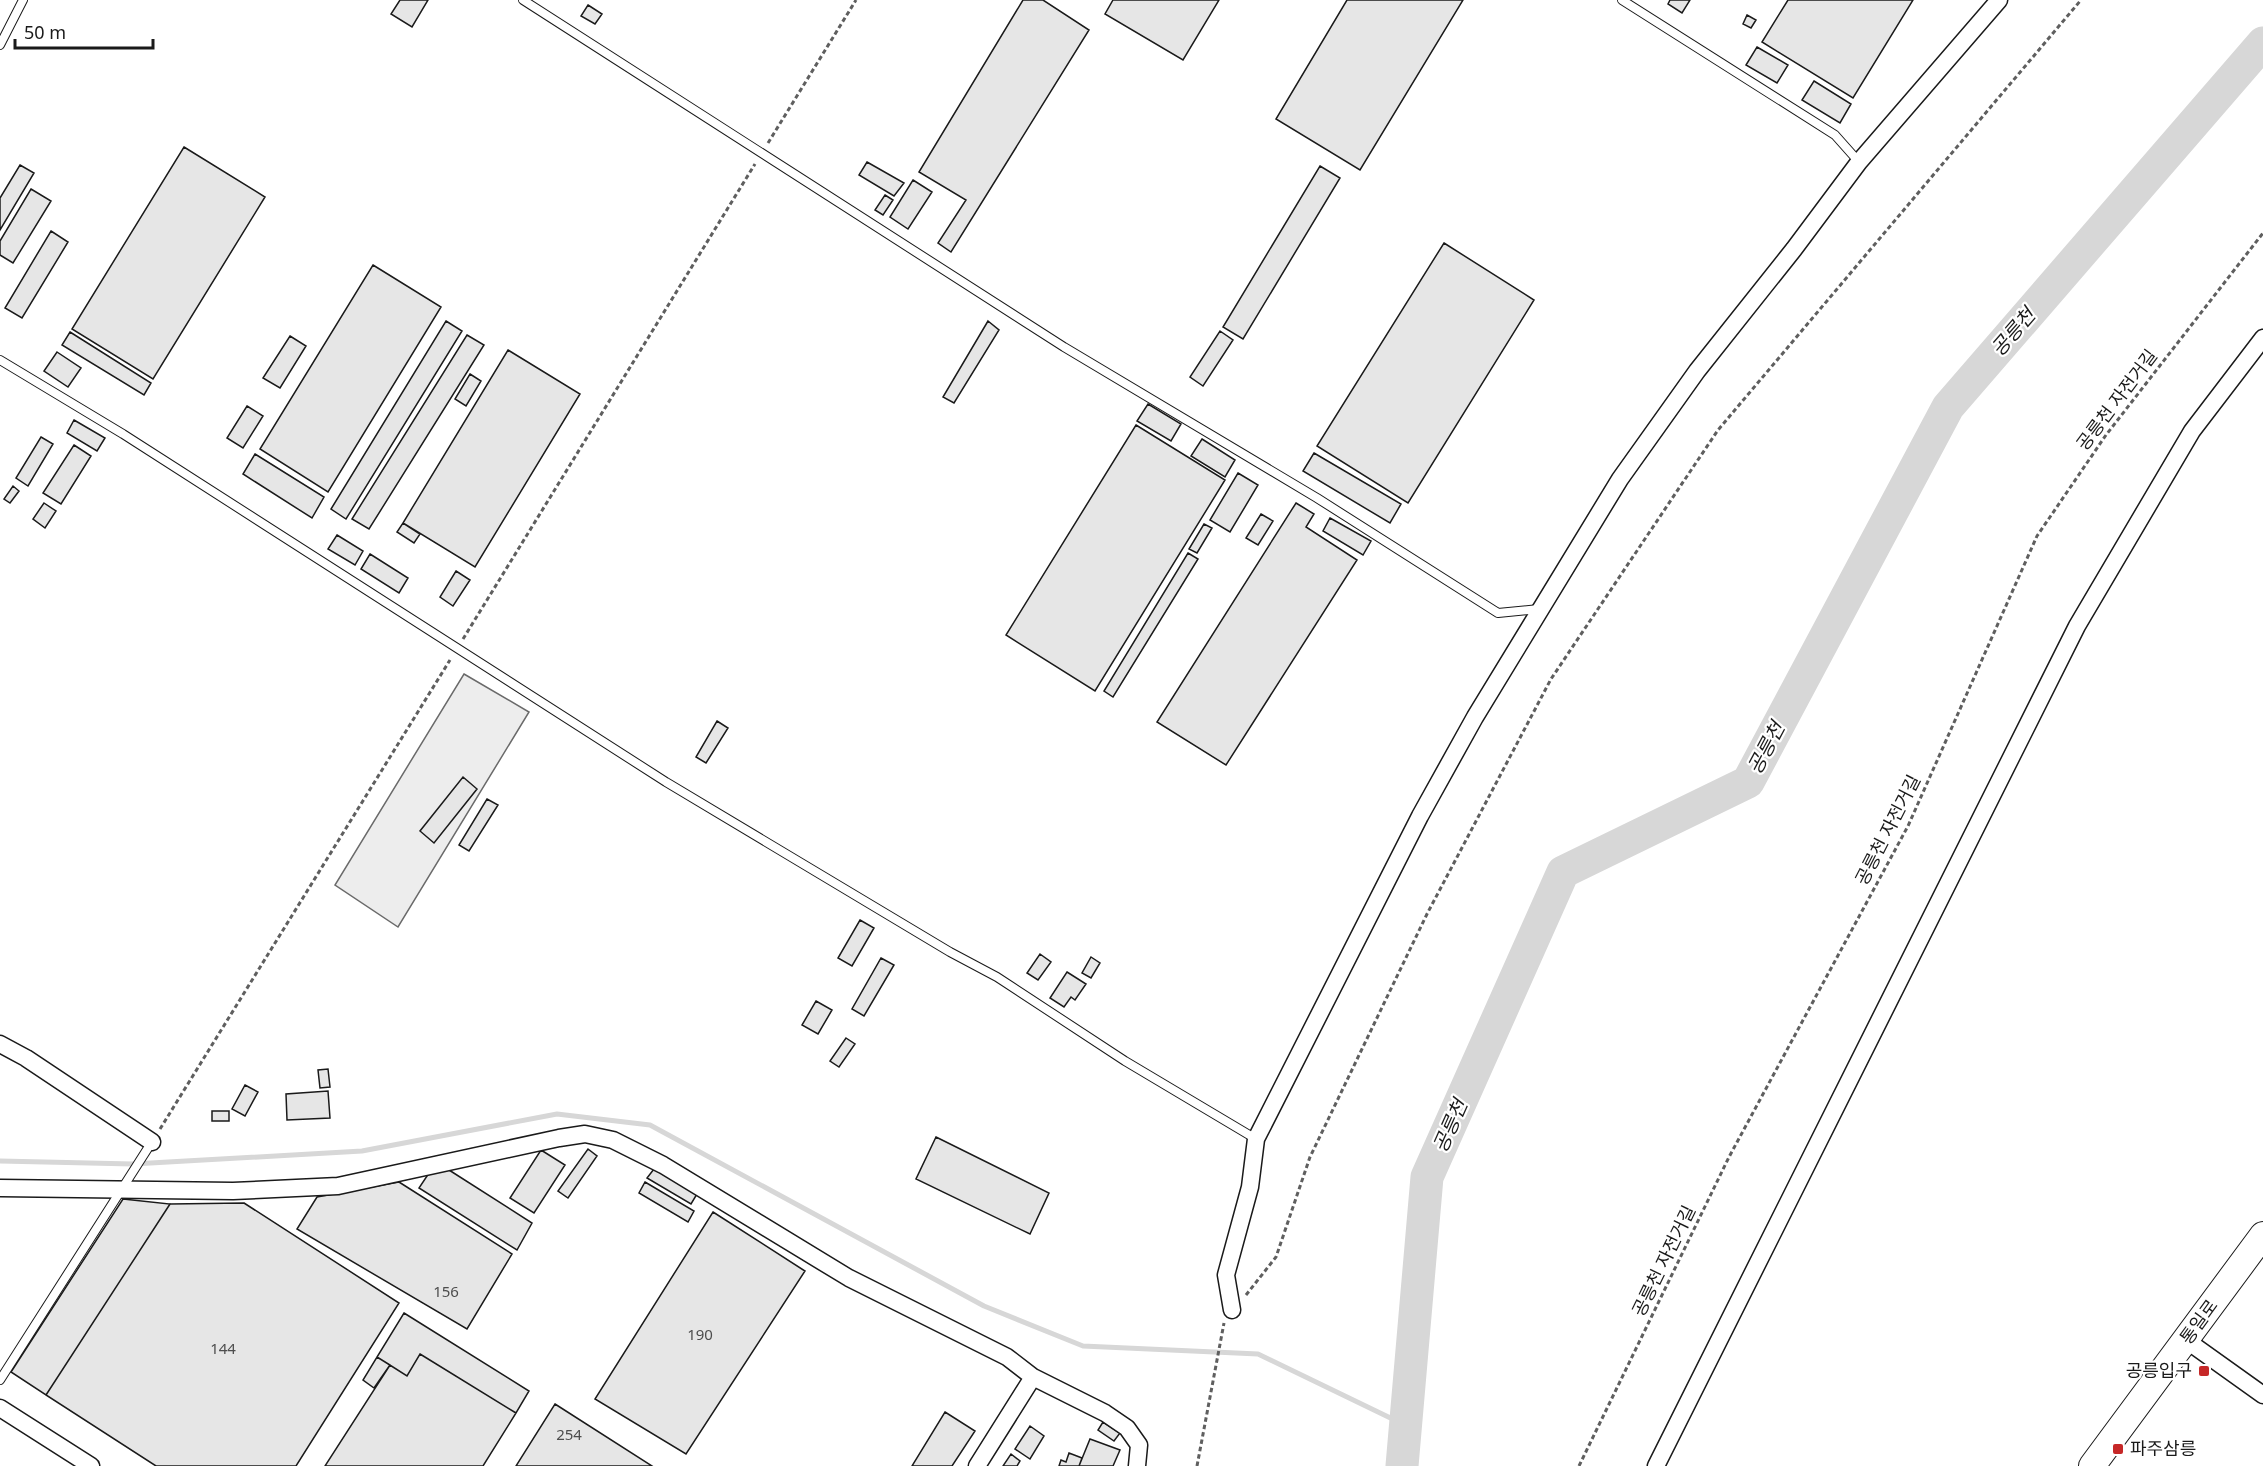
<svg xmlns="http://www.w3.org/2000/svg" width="2263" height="1466" font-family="'Noto Sans','Noto Sans KR',sans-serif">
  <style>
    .built { fill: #ededed; stroke: #6a6a6a; stroke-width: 1.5 }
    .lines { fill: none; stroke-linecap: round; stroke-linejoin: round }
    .stream { stroke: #d7d7d7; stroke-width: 5 }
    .river { stroke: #d7d7d7; stroke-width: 33 }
    .building { fill: #e6e6e6; stroke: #1a1a1a; stroke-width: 1.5 }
    .lane-casing { stroke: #1a1a1a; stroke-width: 10 }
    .street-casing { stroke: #1a1a1a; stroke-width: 19 }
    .primary-casing { stroke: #1a1a1a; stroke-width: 28 }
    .path { stroke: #5f5f5f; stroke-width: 3; stroke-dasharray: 4.5 3; stroke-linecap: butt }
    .lane { stroke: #fff; stroke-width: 8 }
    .street { stroke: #fff; stroke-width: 16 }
    .primary { stroke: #fff; stroke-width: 26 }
    .poi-dot { fill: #c62828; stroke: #fff; stroke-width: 2 }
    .labels { text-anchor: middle; stroke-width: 4.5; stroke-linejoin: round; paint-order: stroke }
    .number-label { font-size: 15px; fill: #4d4d4d }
    .street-label { font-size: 18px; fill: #1a1a1a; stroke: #fff }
    .poi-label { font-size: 18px; fill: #1a1a1a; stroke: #fff; text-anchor: end }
    .water-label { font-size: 20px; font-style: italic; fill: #1a1a1a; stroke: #fff }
  </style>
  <rect width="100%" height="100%" fill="#fff"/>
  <path class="built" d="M464 674 529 712 398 927 335 885Z"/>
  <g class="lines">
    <path class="stream" d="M0 1161 133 1164 362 1151 557 1114 650 1125 984 1306 1083 1346 1258 1354 1407 1426"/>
    <path class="river" d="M1402 1466 1427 1177 1563 872 1748 782 1948 407 2263 43"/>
  </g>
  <path class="building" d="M400 0H428L412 27 391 14Z
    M1023 0H1043L1089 30 951 252 938 243 966 200 919 172Z
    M1113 0H1219L1183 60 1105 14Z
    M1347 0H1463L1360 170 1276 119Z
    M1670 0H1690L1682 13 1668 4Z
    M1788 0H1913L1853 98 1762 42Z
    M588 5 602 14 595 24 581 16Z
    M1747 15 1756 20 1751 28 1743 24Z
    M1757 47 1788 65 1777 83 1746 65Z
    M1814 81 1851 104 1840 123 1802 100Z
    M184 147 265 197 153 379 72 329Z
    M867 162 904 183 894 196 859 175Z
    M20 165 34 173 0 230V198Z
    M1320 166 1340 178 1243 339 1223 327Z
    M913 180 932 192 908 229 890 217Z
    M31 189 51 201 13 263 0 255V241Z
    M885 195 893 200 883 215 875 210Z
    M51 231 68 242 22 318 5 308Z
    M1444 243 1534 300 1408 503 1317 446Z
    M373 265 441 307 328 492 260 449Z
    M446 321 462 331 346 519 331 509Z
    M988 321 999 330 954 403 943 397Z
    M1220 331 1233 340 1203 386 1190 377Z
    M70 332 151 383 144 395 62 345Z
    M467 335 484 345 369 529 352 519Z
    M290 336 306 346 280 388 263 378Z
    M508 350 580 394 475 567 403 523Z
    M57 352 81 368 68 387 44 371Z
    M470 374 481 381 466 406 455 399Z
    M1148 404 1181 424 1171 441 1137 421Z
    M247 406 263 416 243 448 227 438Z
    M74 420 105 438 97 451 67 433Z
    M1136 425 1225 480 1095 691 1006 635Z
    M41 437 53 444 28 486 16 478Z
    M1202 439 1235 460 1225 477 1191 456Z
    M74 445 91 456 61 504 43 493Z
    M1314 453 1401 504 1390 523 1303 471Z
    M255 454 324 497 312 518 243 474Z
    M1238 473 1258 485 1230 532 1210 520Z
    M13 486 19 491 10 503 4 499Z
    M44 503 56 511 45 528 33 519Z
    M1296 503 1314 514 1306 527 1357 560 1226 765 1157 722Z
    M1261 514 1273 521 1258 545 1246 538Z
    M1330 518 1371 541 1363 555 1323 531Z
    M403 523 420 534 414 543 397 532Z
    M1204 524 1212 528 1197 553 1189 549Z
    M337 535 363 551 355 565 328 549Z
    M1188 553 1198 559 1113 697 1104 691Z
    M370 554 408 578 399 593 361 569Z
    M456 571 470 580 453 606 440 597Z
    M717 721 728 728 706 763 696 757Z
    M463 777 477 789 434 843 420 831Z
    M487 799 498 805 469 851 459 845Z
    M860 920 874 928 852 966 838 958Z
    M1040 954 1051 962 1038 980 1027 973Z
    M1091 957 1100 963 1091 978 1082 973Z
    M881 958 894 965 864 1016 852 1009Z
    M1067 972 1086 984 1075 1000 1071 997 1064 1007 1050 998Z
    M816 1001 832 1010 818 1034 802 1025Z
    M846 1038 855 1044 839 1067 830 1061Z
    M328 1069 330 1087 320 1088 318 1070Z
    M245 1085 258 1092 245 1116 232 1109Z
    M328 1091 330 1118 287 1120 286 1094Z
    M212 1111H229V1121H212Z
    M936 1137 1049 1193 1030 1234 916 1179Z
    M588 1149 597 1156 568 1198 558 1191Z
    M541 1150 565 1165 534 1213 510 1198Z
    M654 1169 697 1194 691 1204 647 1178Z
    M449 1170 532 1223 517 1250 419 1188 429 1173Z
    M399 1182 512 1254 467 1329 297 1229 317 1197Z
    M645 1182 694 1211 688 1222 639 1193Z
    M123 1199 170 1204 46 1395 11 1372Z
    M244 1203 399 1303 296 1466H156L46 1395 170 1204Z
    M713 1212 805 1271 686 1454 595 1399Z
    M404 1313 529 1391 516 1413 420 1354 407 1376 377 1357Z
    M420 1354 516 1413 483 1466H325L390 1365 407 1376Z
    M377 1357 390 1365 374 1388 363 1380Z
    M555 1404 652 1466H516Z
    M945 1412 975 1431 952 1466H912Z
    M1103 1422 1120 1433 1114 1441 1098 1430Z
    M1030 1426 1044 1436 1030 1459 1015 1449Z
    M1090 1439 1120 1450 1113 1466H1079Z
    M1069 1453 1082 1458 1079 1466H1059L1061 1460 1066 1462Z
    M1011 1454 1020 1461 1017 1466H1003Z"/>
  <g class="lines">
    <defs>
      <path id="lane" d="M523 0 1064 347 1317 498 1498 613 1539 609
        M1622 0 1835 135 1859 162
        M0 45 23 0
        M0 360 123 434 666 782 950 952 997 977 1125 1061 1256 1139
        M0 1380 148 1148"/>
      <path id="street" d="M0 1044 26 1058 152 1142
        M0 1188 233 1191 338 1186 559 1138 585 1134 613 1140 663 1165 849 1278 1007 1357 1033 1377 1105 1413 1127 1428 1139 1445 1137 1466
        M1232 1310 1226 1275 1250 1187 1256 1139 1420 816 1475 717 1620 479 1697 371 1794 249 1859 162 1999 0
        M2186 1340 2263 1395
        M0 1408 91 1466
        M977 1466 1033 1377
        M1656 1466 2077 626 2192 431 2263 338"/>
      <path id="primary" d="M2092 1466 2263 1235"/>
    </defs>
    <use href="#lane" class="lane-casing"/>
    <use href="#street" class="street-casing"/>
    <use href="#primary" class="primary-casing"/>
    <path class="path" d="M768 143 856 0
      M463 639 755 164
      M160 1129 450 660
      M1246 1295 1276 1257 1310 1157 1427 914 1551 679 1718 430 2081 0
      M1197 1466 1224 1323
      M1579 1466 1729 1157 1908 826 2037 536 2106 435 2263 233"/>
    <use href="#lane" class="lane"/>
    <use href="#street" class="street"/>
    <use href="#primary" class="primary"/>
  </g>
  <g class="poi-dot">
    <rect x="2198" y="1365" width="12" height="12" rx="3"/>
    <rect x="2112" y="1443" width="12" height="12" rx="3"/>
  </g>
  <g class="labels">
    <g class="number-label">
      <text x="446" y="1297">156</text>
      <text x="700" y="1340">190</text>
      <text x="223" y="1354">144</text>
      <text x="569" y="1440">254</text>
    </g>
    <g class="street-label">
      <text transform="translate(2117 400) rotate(-53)" y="6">공릉천 자전거길</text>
      <text transform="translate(1888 830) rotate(-63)" y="6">공릉천 자전거길</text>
      <text transform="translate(1664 1261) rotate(-64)" y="6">공릉천 자전거길</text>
      <text transform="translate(2199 1322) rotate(-54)" y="6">통일로</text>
    </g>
    <g class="poi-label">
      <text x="2192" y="1377">공릉입구</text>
      <text x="2130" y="1455" text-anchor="start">파주삼릉</text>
    </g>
    <g class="water-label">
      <text transform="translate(2013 332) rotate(-49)" y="7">공릉천</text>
      <text transform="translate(1766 748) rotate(-62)" y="7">공릉천</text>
      <text transform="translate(1450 1126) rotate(-66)" y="7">공릉천</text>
    </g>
  </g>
  <path d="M15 39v9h138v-9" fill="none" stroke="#1a1a1a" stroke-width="3"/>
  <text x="24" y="39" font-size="18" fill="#1a1a1a" stroke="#ffffff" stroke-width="4.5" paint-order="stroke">50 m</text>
</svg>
